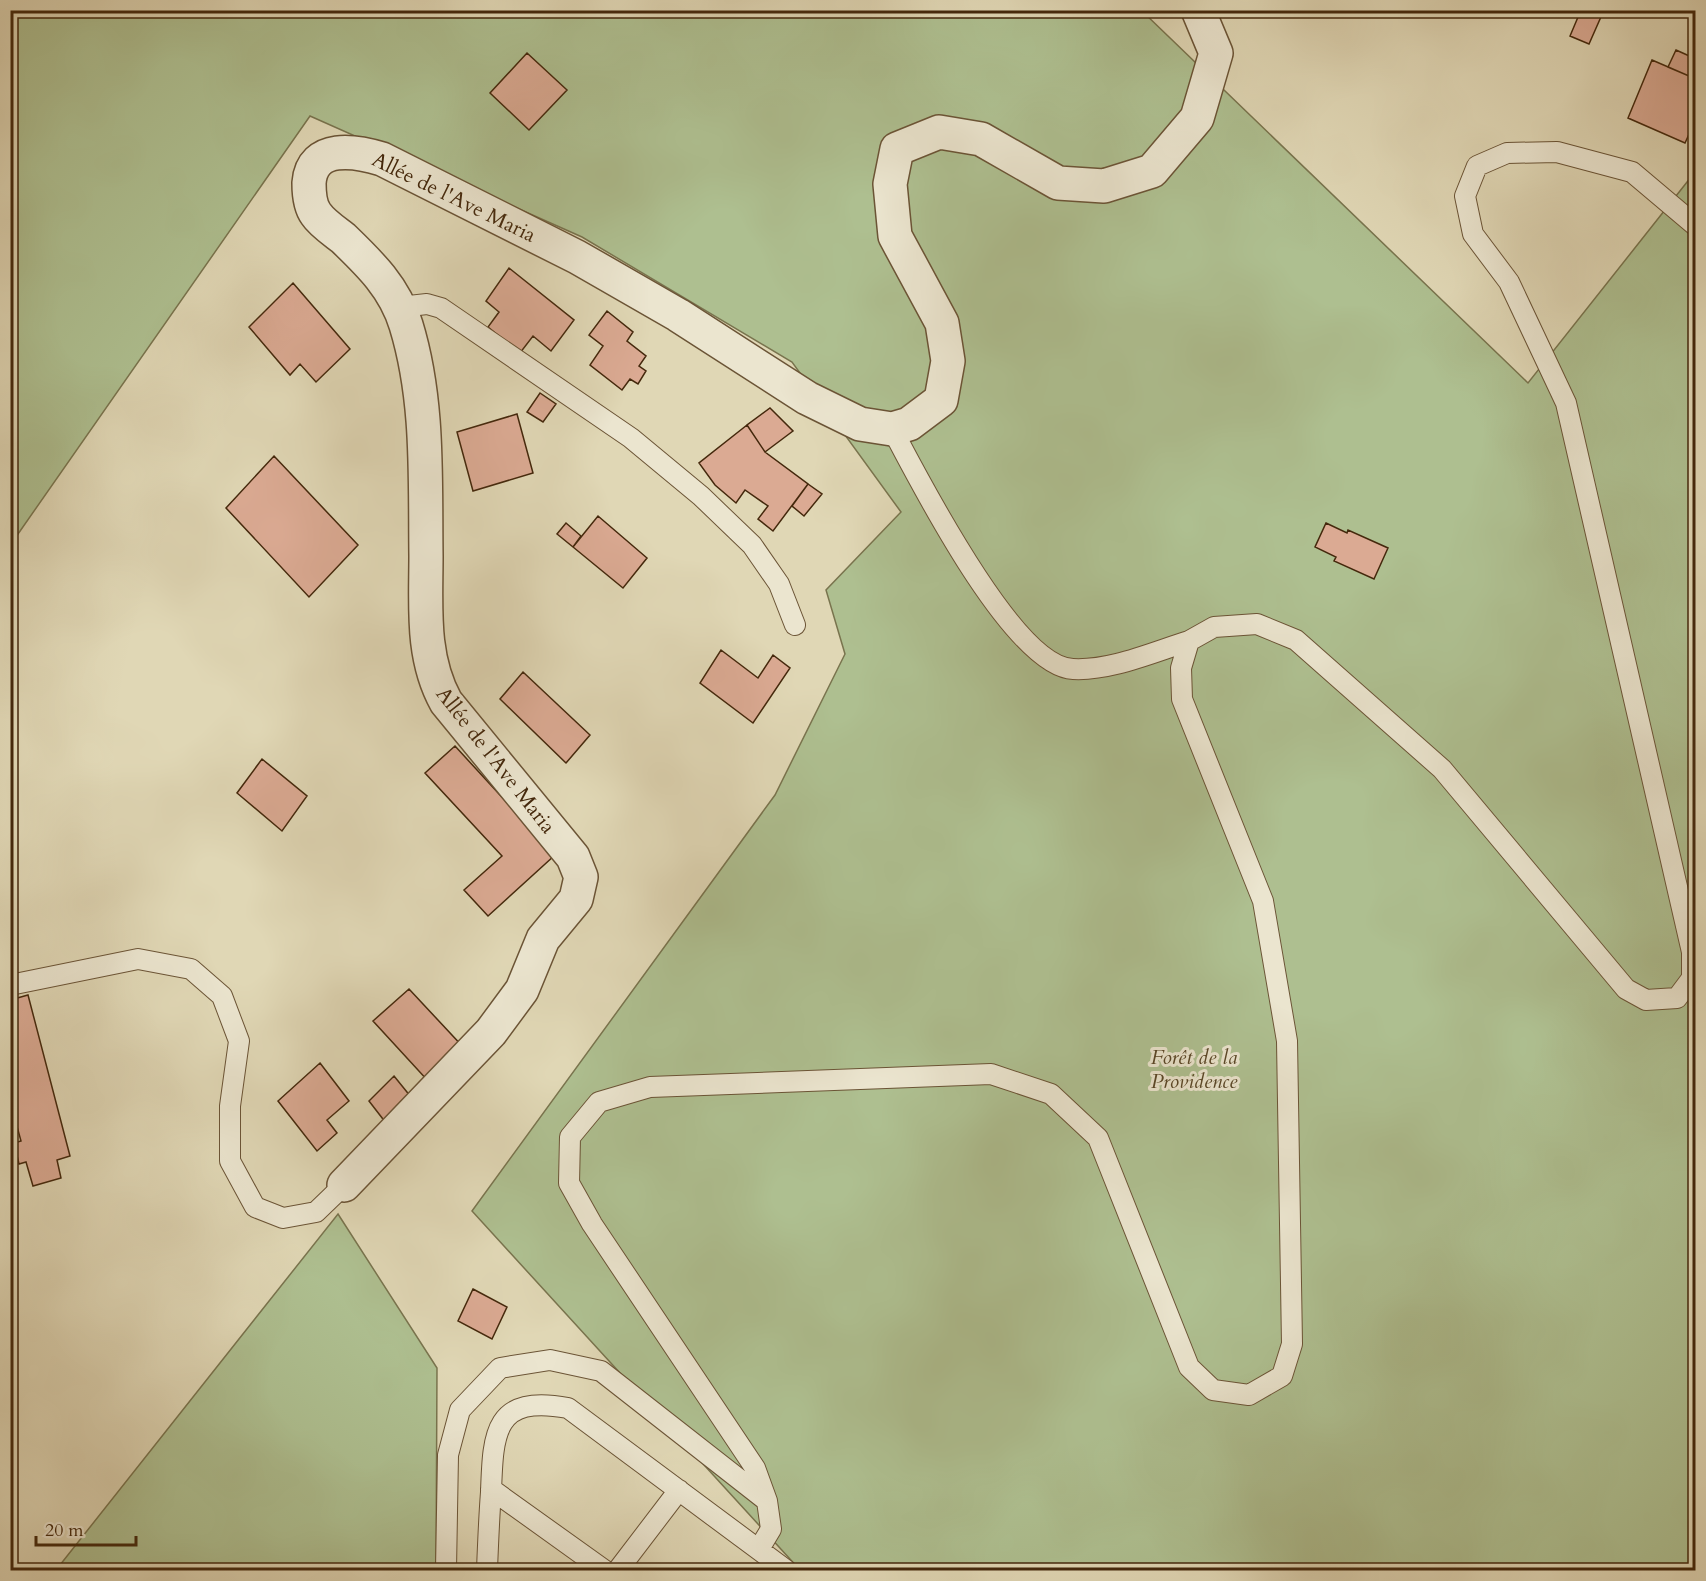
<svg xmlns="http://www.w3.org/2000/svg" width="1706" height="1581" font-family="Cardo,serif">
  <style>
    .green { fill: #aebf90; stroke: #79744e; stroke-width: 1.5 }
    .building { fill: #dbaa93; stroke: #44280c; stroke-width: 1.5 }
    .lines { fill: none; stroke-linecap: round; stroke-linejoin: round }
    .service-casing { stroke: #6b5436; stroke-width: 22 }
    .minor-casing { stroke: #6b5436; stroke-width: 36 }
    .service { stroke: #ebe5cf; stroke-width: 20 }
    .minor { stroke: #ebe5cf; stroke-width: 33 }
    .labels { text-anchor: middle; stroke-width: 6; stroke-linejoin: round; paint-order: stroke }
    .street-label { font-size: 21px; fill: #44280c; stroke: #ebe5cf }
    .park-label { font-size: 21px; font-style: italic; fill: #594626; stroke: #ebe5cf }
  </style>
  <rect width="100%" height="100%" fill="#e0d7b5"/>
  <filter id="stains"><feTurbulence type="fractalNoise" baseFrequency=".00333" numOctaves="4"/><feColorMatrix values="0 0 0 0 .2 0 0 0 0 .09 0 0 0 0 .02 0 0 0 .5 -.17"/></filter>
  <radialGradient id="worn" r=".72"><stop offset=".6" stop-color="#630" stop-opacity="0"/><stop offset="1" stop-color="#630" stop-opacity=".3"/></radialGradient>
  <path class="green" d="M11 11H1142L1528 383 1695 172V1570H800L472 1211 775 795 845 654 826 590 901 512 792 362 582 237 310 116 11 544Z
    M338 1214 437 1368 436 1570H56Z"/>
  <path class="building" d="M1581 10H1604L1589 44 1570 36Z
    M1676 50 1696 59 1689 76 1668 67Z
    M527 53 567 90 529 130 490 93Z
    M1652 60 1696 79V119L1685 143 1628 118Z
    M509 268 574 320 551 351 533 336 520 353 488 327 499 312 486 301Z
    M293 283 350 349 316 382 300 364 290 375 249 327Z
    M607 311 633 332 627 341 646 356 639 366 646 371 638 384 630 379 622 390 590 365 603 346 589 335Z
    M540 393 556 404 543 422 527 412Z
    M770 408 793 431 765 452 747 425Z
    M517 414 533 473 473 491 457 432Z
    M747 425 765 452 808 484 773 531 758 519 768 506 745 490 736 503 715 485 699 463Z
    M274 456 358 545 309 597 226 508Z
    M808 484 822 494 804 516 792 506Z
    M598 516 647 558 623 588 573 547Z
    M566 523 581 536 573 547 557 534Z
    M1326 523 1347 533 1348 530 1388 548 1374 579 1334 561 1336 557 1315 547Z
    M721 650 758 678 773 655 790 668 753 723 700 683Z
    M523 672 590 735 566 763 500 699Z
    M455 746 555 855 488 916 464 890 502 856 425 773Z
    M262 759 307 796 282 831 237 793Z
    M409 989 465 1049 429 1082 373 1021Z
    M28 995 70 1156 57 1160 61 1178 33 1186 26 1162 19 1164 14 1143 21 1141 10 1101V1000Z
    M320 1063 349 1101 327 1120 337 1133 317 1151 278 1101Z
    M394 1076 411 1097 386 1123 369 1101Z
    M473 1289 507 1307 492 1339 458 1321Z"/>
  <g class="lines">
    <defs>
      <path id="service" d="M400 307 427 304 441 308 631 438 701 496 752 545 779 584 795 625
        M892 429C919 480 1014 667 1073 669 1111 671 1153 652 1189 641
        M10 985 138 959 191 969 222 996 239 1041 230 1106V1161L255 1207 283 1218 316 1212 344 1185
        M491 1489 604 1570
        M759 1549 771 1529 767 1501 755 1468 592 1224 569 1183 570 1137 599 1102 650 1087 991 1074 1051 1094 1098 1138 1189 1367 1213 1390 1249 1395 1282 1376 1292 1344 1287 1041 1263 901 1182 699 1181 668 1189 641 1214 627 1257 624 1296 640 1442 769 1626 989 1646 1000 1677 998 1692 978V952L1566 403 1509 282 1473 234 1465 196 1477 166 1507 153 1557 152 1632 172 1696 226
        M446 1570 448 1455 460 1410 500 1368 550 1360 601 1371 767 1501
        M487 1570C488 1544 489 1518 491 1492 493 1433 494 1394 568 1408L786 1570
        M618 1570 679 1490"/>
      <path id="minor" d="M344 1185 491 1032 522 990 543 939 576 899 581 877 573 857 446 702C421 657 426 606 426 556 425 478 429 400 406 325 395 288 370 264 343 238 334 231 322 223 316 214 310 206 309 192 309 183 312 143 356 151 382 159L577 257 678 315 807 398 860 424 892 429 909 424 941 400 948 361 942 323 895 236 890 184 897 149 939 132 981 139 1058 183 1104 186 1152 171 1197 118 1216 53 1198 10"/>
    </defs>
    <use href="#service" class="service-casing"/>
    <use href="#minor" class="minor-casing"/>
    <use href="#service" class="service"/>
    <use href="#minor" class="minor"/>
  </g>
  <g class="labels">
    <g class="street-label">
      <text transform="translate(454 197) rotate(26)" y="7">Allée de l'Ave Maria</text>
      <text transform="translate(496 760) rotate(52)" y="7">Allée de l'Ave Maria</text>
    </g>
    <g class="park-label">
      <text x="1194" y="1064">Forêt de la<tspan x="1194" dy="24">Providence</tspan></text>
    </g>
  </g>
  <rect width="1706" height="1581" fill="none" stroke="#e0d7b5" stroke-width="36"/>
  <rect x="12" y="12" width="1682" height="1557" fill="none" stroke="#44280c" stroke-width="3"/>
  <rect x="18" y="18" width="1670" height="1545" fill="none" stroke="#44280c" stroke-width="1.5"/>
  <path d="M36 1536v9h100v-9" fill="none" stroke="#44280c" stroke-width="3"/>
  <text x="45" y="1536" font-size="18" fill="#44280c" stroke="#ebe5cf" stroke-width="4.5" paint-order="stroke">20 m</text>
  <rect width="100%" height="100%" filter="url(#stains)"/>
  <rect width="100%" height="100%" fill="url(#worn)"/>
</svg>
